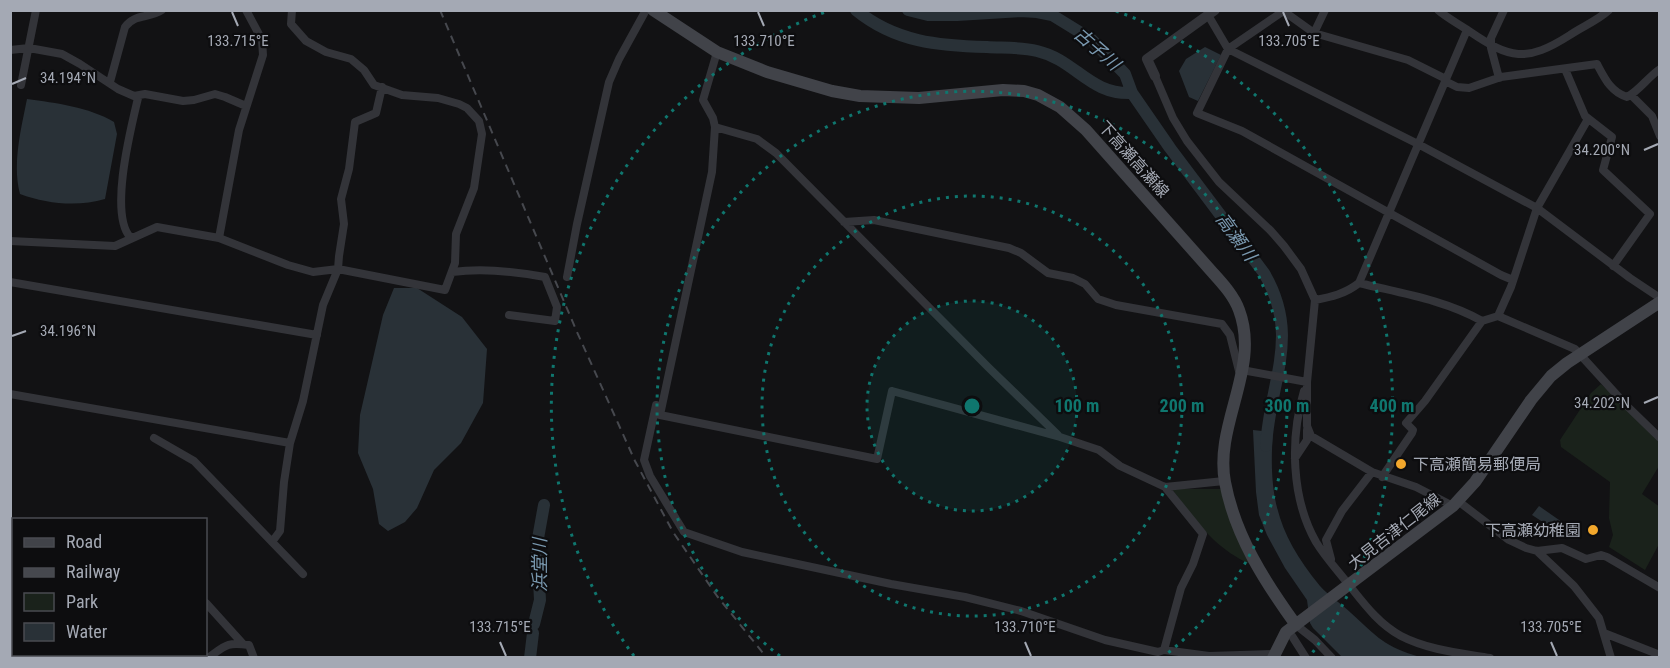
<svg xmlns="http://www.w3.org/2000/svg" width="1670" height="668" font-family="'Roboto Condensed','Noto Sans JP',sans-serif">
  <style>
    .green { fill: #1a221b }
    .water { fill: #293137 }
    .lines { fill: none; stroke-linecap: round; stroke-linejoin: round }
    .river { stroke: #293137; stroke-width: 12 }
    .minor { stroke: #333439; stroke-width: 8 }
    .tertiary { stroke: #333439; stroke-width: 10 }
    .secondary { stroke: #414349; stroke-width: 12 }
    .rail { stroke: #46484e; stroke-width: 2; stroke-dasharray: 8 6; stroke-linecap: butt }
    .ticks { fill: none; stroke: #a4a9b4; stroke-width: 2 }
    .ring { fill: none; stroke: #0f766e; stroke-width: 3; stroke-dasharray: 3 6 }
    .poi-dot { fill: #f2a72c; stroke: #0d0d0f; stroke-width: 2 }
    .labels { text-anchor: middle; stroke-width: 4.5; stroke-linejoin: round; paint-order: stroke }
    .street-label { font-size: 16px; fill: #a4a9b4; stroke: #0d0d0f }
    .poi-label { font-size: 16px; fill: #a4a9b4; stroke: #0d0d0f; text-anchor: start }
    .water-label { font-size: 18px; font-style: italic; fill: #7a99b0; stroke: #0d0d0f }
    .ticks-label { font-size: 15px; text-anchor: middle; fill: #a4a9b4; stroke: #0d0d0f; stroke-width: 4.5; stroke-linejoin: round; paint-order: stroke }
    .centre { fill: #0f766e; stroke: #0d0d0f; stroke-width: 3 }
    .ring-label { font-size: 18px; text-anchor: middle; font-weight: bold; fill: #0f766e; stroke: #0d0d0f; stroke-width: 4.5; stroke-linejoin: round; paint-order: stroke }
  </style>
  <rect width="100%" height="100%" fill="#121214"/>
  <path class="green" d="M1601 384 1659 441V466L1642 494 1660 507 1659 544 1645 570 1609 547 1613 535 1609 518 1610 482 1561 447 1560 440 1591 393Z
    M1172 489H1224L1250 564C1214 548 1195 520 1172 489Z"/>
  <path class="water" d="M1205 47 1221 55 1198 101 1189 97 1179 71 1186 59Z
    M27 99C56 103 89 107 114 122L117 134 105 199C78 207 47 204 20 194 12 165 21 129 27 99Z
    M394 288H417L462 317 487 349 483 403 461 443 434 470 417 508 405 522 388 531 379 524 373 489 358 453 360 415 383 315Z
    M1253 430 1273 432C1268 497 1278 535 1320 586 1329 596 1342 604 1351 613 1377 637 1385 647 1420 657H1342L1313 628 1310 623 1307 600 1285 568 1267 535 1259 515 1256 492Z
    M1539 506 1562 522 1555 530 1532 515Z"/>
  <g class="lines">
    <path class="river" d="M856 10C895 42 939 46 987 47 1003 48 1021 47 1037 51 1076 60 1089 95 1132 93
      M908 10 928 15H957L1020 11 1037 12 1052 15 1091 39 1125 74 1132 93 1170 148 1264 273C1301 336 1270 380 1266 446
      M534 624 540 600 537 544 544 505
      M530 658 533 633"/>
    <path class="minor" d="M1282 10 1314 33 1408 60 1446 79
      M1285 10 1228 49 1197 113 1242 131 1501 275 1513 280
      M1438 10C1447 18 1459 24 1469 31 1510 59 1526 63 1570 35 1583 26 1597 21 1609 10
      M1208 15 1228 49 1418 144 1537 208 1630 278 1660 298
      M1314 33 1325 10
      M10 50 29 48 62 54 80 64 118 89 134 96 145 94 183 101 194 100 215 94 225 97 246 106
      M717 52 703 100 713 118 715 127 712 172 660 415 877 459 892 391 1060 437 1099 450 1120 466 1165 487 1224 481
      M1565 69 1585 116 1612 137 1603 170 1650 214 1613 266
      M1155 76 1173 118 1187 141 1219 182 1270 230 1284 246 1301 269 1315 300 1307 382V426L1311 436 1372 472 1416 487 1453 506
      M1499 78 1491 48V38L1504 10
      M1445 81 1457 87 1469 88 1501 77 1597 64C1605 79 1611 92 1627 97 1639 91 1648 77 1660 69
      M110 82 125 27C135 13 149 19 162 10
      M21 85 36 10
      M1631 95 1652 116 1660 136
      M715 127 757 139 776 153 988 367 1058 435
      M844 222 874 220 1009 248 1021 253 1048 273 1073 278 1085 284 1098 299 1116 305 1222 324 1230 335 1239 371 1242 370 1307 382
      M134 237H130C109 213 131 128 138 98L134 96
      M219 238 239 130 263 55 262 40 246 10
      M10 241 115 246 157 227 219 238 288 265 313 272 338 269 445 290 455 263 456 234 474 188 482 134 479 121 467 108 459 104 438 98 402 95 374 85 364 70 351 59 326 52 306 41 291 24 292 10
      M452 272C484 268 513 271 545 277L557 307 555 321 509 315
      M567 277 577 224 609 82 619 59 646 10
      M10 282 317 335
      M1359 283C1400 293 1445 300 1482 321
      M1315 300C1331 297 1345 294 1359 283L1467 30
      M1498 316 1511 287 1537 208 1588 119
      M1304 391C1290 438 1291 498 1316 542 1325 557 1338 571 1349 585 1365 605 1379 624 1401 636 1428 650 1460 653 1490 658
      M10 394 290 443
      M656 405 644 460 650 476 684 532 742 552 891 584 965 597 1021 611 1105 640 1158 652 1164 650 1209 656 1274 654
      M154 438 194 461 303 574
      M1295 458 1307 440V430
      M1382 477 1412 433 1413 430 1406 423 1425 401 1482 321 1498 316 1575 349 1626 405 1660 438
      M1458 501 1509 540 1526 548 1537 551 1562 548 1586 559 1601 555 1607 557 1660 588
      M272 542 280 531 284 482 290 443 303 401 323 305 338 269 339 256 344 224 341 199 349 169 355 122 376 113 382 87
      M1537 551 1574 586 1599 618 1611 658
      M1331 559 1326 540 1342 511 1372 472
      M206 603 243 644
      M10 607 14 606
      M1296 625 1315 640 1332 658
      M1286 632 1292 636 1306 658
      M1604 633 1660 655
      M1164 650 1181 588 1193 564 1203 534 1165 487
      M187 654 189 658
      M171 658 178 654
      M208 658C226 645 226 642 249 645L254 658"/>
    <path class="tertiary" d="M1155 76 1147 59 1215 10"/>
    <path class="secondary" d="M653 10 717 52 767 72 832 91 860 96 919 98 1003 90 1024 91 1038 95 1060 107 1086 130 1213 273C1223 284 1234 296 1239 310 1261 368 1214 424 1225 482 1235 536 1265 582 1296 625
      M10 527 14 530
      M99 654 100 658
      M1273 658 1286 632 1453 506 1475 482 1531 400 1551 376 1567 363 1660 302"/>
    <path class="rail" d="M440 10 577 332 635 461 673 532 717 596 767 658"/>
  </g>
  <path class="ticks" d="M232 12 238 26M758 12 764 26M1283 12 1289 26M12 84 26 78M1644 150 1658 144M12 336 26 331M1644 403 1658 397M500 642 506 656M1025 642 1031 656M1551 642 1557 656"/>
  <circle cx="972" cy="406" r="105" fill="#0f766e" fill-opacity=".12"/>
  <g class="ring">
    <circle cx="972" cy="406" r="105"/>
    <circle cx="972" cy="406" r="210"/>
    <path d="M780 656A315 315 0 1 1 1164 656"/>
    <path d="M634 656A420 420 0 0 1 828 11M1116 11A420 420 0 0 1 1310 656"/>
  </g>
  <g class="poi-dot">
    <circle cx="1401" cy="464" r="6"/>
    <circle cx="1593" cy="530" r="6"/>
  </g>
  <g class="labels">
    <g class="street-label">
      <text transform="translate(1134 159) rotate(48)" y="6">下高瀬高瀬線</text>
      <text transform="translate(1394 531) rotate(-38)" y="6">大見吉津仁尾線</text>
    </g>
    <g class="poi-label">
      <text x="1413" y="470">下高瀬簡易郵便局</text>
      <text x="1581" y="536" text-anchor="end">下高瀬幼稚園</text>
    </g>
    <g class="water-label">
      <text transform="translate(1097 49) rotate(41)" y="6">古子川</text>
      <text transform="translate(1236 237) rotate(54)" y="6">高瀬川</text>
      <text transform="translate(540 565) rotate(-90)" y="6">浜堂川</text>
    </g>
  </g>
  <g class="ticks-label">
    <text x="238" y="46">133.715°E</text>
    <text x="764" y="46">133.710°E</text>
    <text x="1289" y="46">133.705°E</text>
    <text x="68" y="83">34.194°N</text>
    <text x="1602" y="155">34.200°N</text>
    <text x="68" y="336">34.196°N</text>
    <text x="1602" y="408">34.202°N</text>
    <text x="500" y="632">133.715°E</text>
    <text x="1025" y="632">133.710°E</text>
    <text x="1551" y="632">133.705°E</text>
  </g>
  <circle cx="972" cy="406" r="9" class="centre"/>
  <g class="ring-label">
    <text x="1077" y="412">100 m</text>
    <text x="1182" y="412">200 m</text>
    <text x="1287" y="412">300 m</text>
    <text x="1392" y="412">400 m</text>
  </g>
  <rect width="1670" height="668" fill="none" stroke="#a4a9b4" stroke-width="24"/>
  <rect x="12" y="518" width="195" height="138" fill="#0d0d0f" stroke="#494b51" stroke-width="1.5"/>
  <rect x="24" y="538" width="30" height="9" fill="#414349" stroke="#494b51" stroke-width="1.5"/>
  <text x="66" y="548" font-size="18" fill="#a4a9b4">Road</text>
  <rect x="24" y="568" width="30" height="9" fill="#46484e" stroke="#494b51" stroke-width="1.5"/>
  <text x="66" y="578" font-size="18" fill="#a4a9b4">Railway</text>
  <rect x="24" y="593" width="30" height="18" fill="#1a221b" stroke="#494b51" stroke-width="1.5"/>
  <text x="66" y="608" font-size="18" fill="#a4a9b4">Park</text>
  <rect x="24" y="623" width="30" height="18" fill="#293137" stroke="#494b51" stroke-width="1.5"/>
  <text x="66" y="638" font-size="18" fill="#a4a9b4">Water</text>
</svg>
